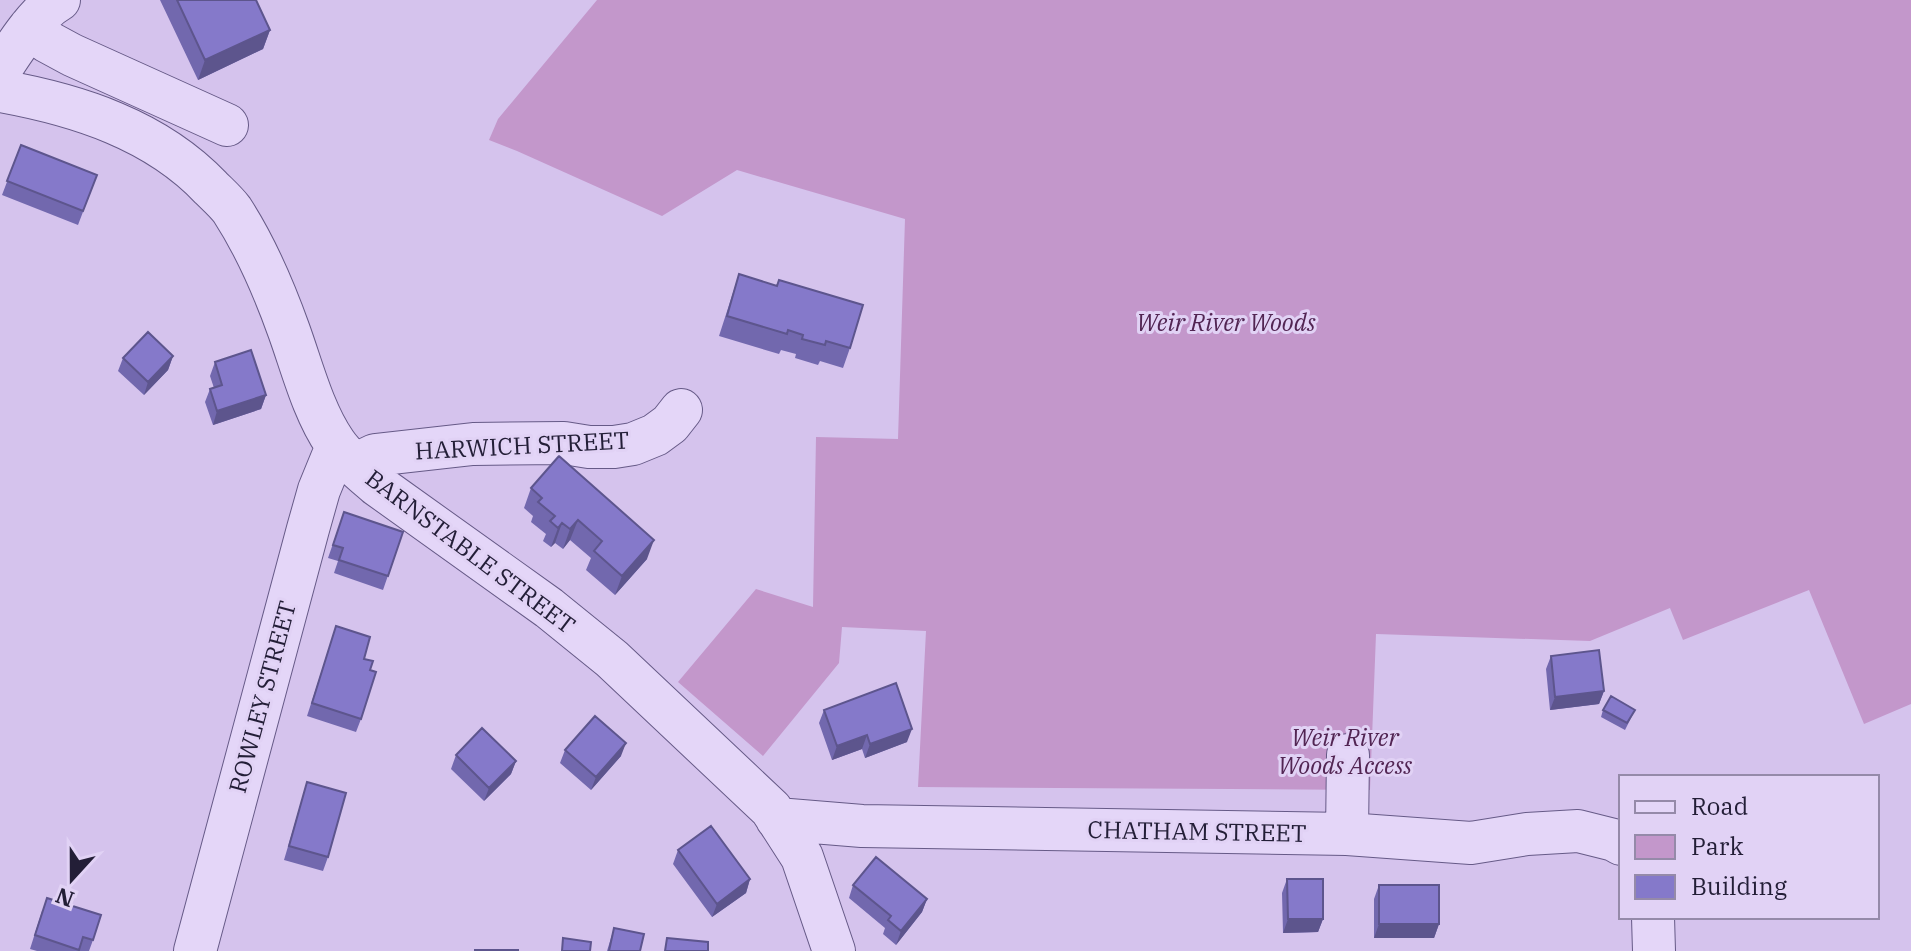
<svg xmlns="http://www.w3.org/2000/svg" width="1911" height="951" font-family="'IBM Plex Serif',serif">
  <style>
    .green { fill: #c397cb }
    .lines { fill: none; stroke-linecap: round; stroke-linejoin: round }
    .minor-casing { stroke: #665a87; stroke-width: 44 }
    .minor { stroke: #e4d6f8; stroke-width: 42 }
    .wall { fill: #7268ae }
    .shaded-wall { fill: #5d558d }
    .building { fill: #8579ca; stroke: #5d558d; stroke-width: 2 }
    .labels { text-anchor: middle; stroke-width: 6; stroke-linejoin: round; paint-order: stroke }
    .park-label { font-size: 24px; font-style: italic; fill: #522553; stroke: #e1d2f5 }
    .street-label { font-size: 24px; fill: #231e37; stroke: #e1d2f5 }
  </style>
  <rect width="100%" height="100%" fill="#d5c3ed"/>
  <path class="green" d="M597 0H1911V704L1864 724 1809 590 1683 640 1670 608 1590 641 1376 634 1370 790 918 787 926 631 842 627 839 663 763 756 678 682 756 589 813 607 816 437 898 439 905 219 737 170 662 216 517 151 489 140 498 119Z"/>
  <g class="lines">
    <defs>
      <path id="minor" d="M30 27 48 42 72 55 227 125
        M0 70C14 49 37 12 59 0
        M0 91C78 105 156 130 211 188 218 195 226 202 232 210 256 247 274 289 289 331 302 367 313 411 335 443 346 459 362 472 377 485L549 608 612 659 771 809 802 857 834 951
        M354 465 375 455 473 444 564 443 589 447H614L633 444 655 435 670 424 681 410
        M777 819 862 826 1347 834 1471 843 1527 834 1578 831 1614 840 1621 844
        M1347 834 1348 755
        M1653 917 1654 951
        M195 951 308 529 319 490 337 446"/>
    </defs>
    <use href="#minor" class="minor-casing"/>
    <use href="#minor" class="minor"/>
  </g>
  <path class="wall" d="M160 0H256L270 30 263 49 198 80Z
    M21 145 97 175 78 225 2 195Z
    M739 274 850 348 843 368 820 361 818 365 795 358 796 354 781 350 779 354 719 336Z
    M173 356 168 370 144 395 118 371 123 358Z
    M215 362 266 395 261 409 213 425 205 402 210 389 214 388 210 376Z
    M531 488 647 559 615 595 586 570 591 558 570 540 563 549 555 543 551 547 543 541 546 534 531 522 533 516 524 508Z
    M344 512 403 532 383 590 334 573 338 561 328 558Z
    M332 639 364 659 370 670 361 719 356 732 307 716Z
    M1551 656 1604 691 1599 704 1550 710 1546 669Z
    M824 710 907 742 865 758 862 749 832 760 819 723Z
    M1603 710H1635L1625 730 1601 717Z
    M565 750 621 756 591 790 560 763Z
    M456 755 516 761 511 774 484 801 451 769Z
    M307 782 328 857 323 871 284 860Z
    M678 850 750 879 746 893 712 917 673 864Z
    M1287 879 1323 919 1318 932 1283 933 1282 893Z
    M853 885 927 899 922 912 896 945 883 934 885 928 849 898Z
    M1379 885 1439 924 1434 938H1374V899Z
    M42 911 93 940 89 951H37L30 949Z
    M614 928 640 951H607Z"/>
  <path class="shaded-wall" d="M270 30 263 49 198 80 205 60Z
    M173 356 168 370 144 395 148 382Z
    M266 395 261 409 213 425 217 411Z
    M578 520 570 540 563 549 570 529Z
    M562 523 555 543 551 547 558 528Z
    M654 540 647 559 615 595 622 576Z
    M1604 691 1599 704 1550 710 1555 697Z
    M912 729 907 742 865 758 870 744Z
    M867 735 862 749 832 760 837 746Z
    M626 743 621 756 591 790 596 777Z
    M516 761 511 774 484 801 489 788Z
    M750 879 746 893 712 917 717 904Z
    M927 899 922 912 896 945 901 931Z
    M1288 919H1323L1318 932 1283 933Z
    M1379 924H1439L1434 938H1374Z"/>
  <path class="building" d="M177 0H256L270 30 205 60Z
    M21 145 97 175 83 211 7 181Z
    M739 274 777 286 779 280 863 305 850 348 826 341 825 345 802 339 803 335 788 330 787 334 727 316Z
    M148 332 173 356 148 382 123 358Z
    M251 350 266 395 217 411 210 389 222 385 215 362Z
    M559 456 654 540 622 576 594 551 602 541 578 520 570 529 562 523 558 528 550 521 555 516 538 502 542 498 531 488Z
    M344 512 403 532 388 576 339 560 343 548 333 545Z
    M336 626 370 637 364 659 373 661 370 670 376 672 361 719 312 703Z
    M1599 650 1604 691 1555 697 1551 656Z
    M896 683 912 729 870 744 867 735 837 746 824 710Z
    M1611 696 1635 710 1627 723 1603 710Z
    M595 716 626 743 596 777 565 750Z
    M482 728 516 761 489 788 456 755Z
    M307 782 346 793 328 857 289 846Z
    M711 826 750 879 717 904 678 850Z
    M876 857 927 899 901 931 888 920 891 916 853 885Z
    M1287 879H1323V919H1288Z
    M1379 885H1439V924H1379Z
    M47 898 101 915 93 940 83 937 79 950 35 935Z
    M614 928 644 934 640 951H609Z
    M563 938 591 942 590 951H562Z
    M667 938 708 942V951H665Z
    M475 950H518V951H475Z"/>
  <g class="labels">
    <g class="park-label">
      <text x="1226" y="331">Weir River Woods</text>
      <text x="1345" y="746">Weir River<tspan x="1345" dy="28">Woods Access</tspan></text>
    </g>
    <g class="street-label">
      <text transform="translate(522 446) rotate(-3)" y="8">HARWICH STREET</text>
      <text transform="translate(470 552) rotate(37)" y="8">BARNSTABLE STREET</text>
      <text transform="translate(263 697) rotate(-75)" y="8">ROWLEY STREET</text>
      <text transform="translate(1197 832) rotate(1)" y="8">CHATHAM STREET</text>
    </g>
  </g>
  <rect x="1619" y="775" width="260" height="144" fill="#e1d2f5" stroke="#958aa9" stroke-width="2"/>
  <rect x="1635" y="801" width="40" height="12" fill="#e4d6f8" stroke="#958aa9" stroke-width="2"/>
  <text x="1691" y="815" font-size="24" fill="#231e37">Road</text>
  <rect x="1635" y="835" width="40" height="24" fill="#c397cb" stroke="#958aa9" stroke-width="2"/>
  <text x="1691" y="855" font-size="24" fill="#231e37">Park</text>
  <rect x="1635" y="875" width="40" height="24" fill="#8579ca" stroke="#958aa9" stroke-width="2"/>
  <text x="1691" y="895" font-size="24" fill="#231e37">Building</text>
  <g transform="translate(72 879) rotate(201)" stroke="#e1d2f5" stroke-width="6" paint-order="stroke">
  <path d="M0-6L14 30L0 20L-14 30Z" fill="#231e37"/>
  <text y="-12" font-size="22" font-weight="bold" text-anchor="middle" fill="#231e37">N</text>
  </g>
</svg>
